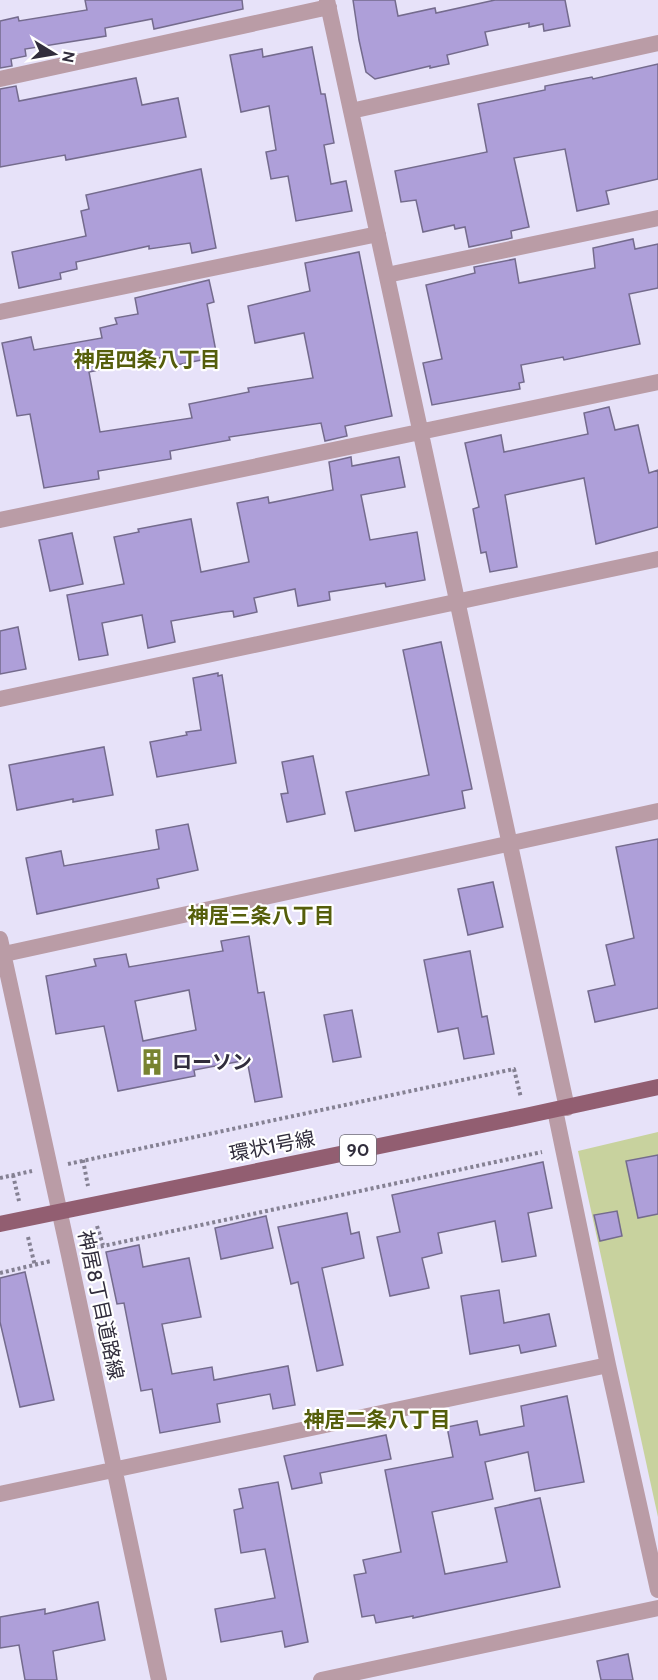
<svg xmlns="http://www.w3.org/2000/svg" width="658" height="1680" font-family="Cabin,'Noto Sans JP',sans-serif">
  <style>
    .green { fill: #c8d29e }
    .building { fill: #ae9fd9; stroke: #746b8d; stroke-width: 1.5; fill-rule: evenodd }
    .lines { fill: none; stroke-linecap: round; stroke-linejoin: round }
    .path { stroke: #858193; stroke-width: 4; stroke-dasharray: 3 3; stroke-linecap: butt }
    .minor { stroke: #ba9ca6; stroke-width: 16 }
    .primary { stroke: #925e71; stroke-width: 16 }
    .labels { text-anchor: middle; stroke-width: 4.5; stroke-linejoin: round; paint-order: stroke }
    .shield { fill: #fff; stroke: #6f6c76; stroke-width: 1.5 }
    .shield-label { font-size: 18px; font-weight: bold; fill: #312d3c }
    .poi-label { font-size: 20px; font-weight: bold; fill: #312d3c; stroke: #fff; text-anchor: start }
    .street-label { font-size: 20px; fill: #312d3c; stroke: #fff }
    .neighbourhood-label { font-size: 21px; font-weight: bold; fill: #555e0b; stroke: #fff }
  </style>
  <rect width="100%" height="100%" fill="#e7e2f9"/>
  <path class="green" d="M658 1132V1517L578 1151Z"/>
  <path class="building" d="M85 0H242L243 9 154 29 152 19 105 28 106 36 25 49 26 56 11 59 12 66 0 68V21L18 17 19 21 87 10Z
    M353 0H395L398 16 435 8 436 13 495 0H565L570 26 544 31 543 24 529 27V23L485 32 488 45 447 55 449 64 430 68V66L375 79 366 72 359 40Z
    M312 47 321 94H325L334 143 324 145 331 184 346 181 352 211 296 221 288 176 271 179 266 152 276 150 269 106 241 112 230 55 262 49 263 57Z
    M658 64V179L606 191 609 204 577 211 565 149 514 158 529 227 511 231 512 238 469 247 465 227 455 229 454 225 423 232 416 200 401 202 395 171 487 152 478 104 545 90V86L566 82 592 77 593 79Z
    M136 78 142 105 178 98 186 137 66 160 65 155 0 167V89L16 86 19 101Z
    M201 169 216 248 192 253 190 243 149 249V246L76 262 77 269 60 273 61 279 19 288 12 252 86 236 81 211 89 209 86 195Z
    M633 239 635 249 658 244V288L629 294 640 344 564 360 563 357 521 365 524 382 519 383 520 389 432 405 423 363 442 359 426 285 475 273 474 267 515 259 519 283 595 268 593 248Z
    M359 252 392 416 345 426 347 436 325 441 321 423 229 437 230 440 170 451 171 459 98 471 99 479 44 488 30 414 17 416 2 343 31 337 34 350 102 338 100 328 117 324 115 318 138 314 135 298 209 280 214 302 207 304 217 357 176 365 174 355 89 372 100 432 192 418 189 404 249 392 248 388 313 378 304 333 255 343 248 306 310 291 305 263Z
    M609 407 615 430 638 425 649 473 658 470V527L596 544 584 478 505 495 517 567 490 572 486 552 481 553 473 509 479 507 465 443 501 435 504 452 588 434 584 413Z
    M351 457 352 466 399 457 405 487 361 495 370 540 417 532 425 580 386 587 385 583 329 592 330 600 298 606 295 589 254 598 257 612 234 617 233 611 223 612 171 621 175 642 148 648 142 615 102 623 108 655 79 660 67 595 124 584 114 537 139 532 138 529 191 519 201 572 249 562 237 503 268 497 269 503 333 490 329 462Z
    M72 533 83 584 50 591 39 540Z
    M18 627 26 669 0 674V631Z
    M441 642 472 789 462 791 465 808 355 831 346 792 429 775 403 650Z
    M218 673V676L222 675 236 763 157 777 150 742 187 735 186 732 201 730 193 678Z
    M104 747 113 795 73 802V799L17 810 9 765Z
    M313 756 325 814 287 822 281 794 288 793 282 762Z
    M188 824 198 870 157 879 159 888 37 914 26 858 61 851 64 866 159 849 156 830Z
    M658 839V1008L595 1022 588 991 615 985 606 945 634 938 616 847Z
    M493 882 503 927 468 935 458 889Z
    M249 936 258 993 264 992 282 1097 255 1102 247 1060 194 1070 195 1076 118 1091 104 1026 56 1034 46 976 96 966 94 959 126 954 129 967 223 951 221 941ZM189 990 196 1030 143 1041 135 1001Z
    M470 951 482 1017 487 1016 494 1054 464 1059 458 1028 438 1032 424 960Z
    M352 1010 361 1057 333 1062 324 1015Z
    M658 1155V1214L638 1218 626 1161Z
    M543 1162 552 1208 528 1213 536 1256 502 1262 495 1221 438 1233 442 1253 422 1258 429 1288 390 1296 377 1237 400 1232 392 1195Z
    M617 1211 622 1236 600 1241 594 1215Z
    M347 1213 351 1234 359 1232 364 1258 322 1268 343 1365 317 1371 298 1282 291 1284 278 1227Z
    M266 1216 273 1248 221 1259 215 1228Z
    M139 1245 143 1267 189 1258 201 1317 162 1324 172 1374 212 1367 214 1380 288 1366 295 1405 273 1409 270 1394 217 1404 220 1422 160 1433 152 1389 141 1391 124 1303 117 1304 106 1252Z
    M25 1272 54 1400 20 1407 0 1322V1278Z
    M499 1290 504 1323 549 1314 556 1346 521 1353 519 1345 470 1354 461 1296Z
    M567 1396 584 1482 535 1491 528 1452 485 1462 493 1499 432 1512 445 1574 507 1562 495 1508 540 1498 560 1587 413 1618V1616L376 1623 374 1615 362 1617 354 1575 366 1573 363 1560 401 1552 385 1470 453 1457 447 1427 477 1421 480 1435 524 1426 521 1406Z
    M386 1435 391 1459 320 1473 322 1483 292 1489 284 1456Z
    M278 1482 308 1642 285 1647 282 1631 221 1642 215 1609 275 1598 265 1549 241 1553 234 1510 243 1508 239 1489Z
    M98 1602 105 1640 53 1651 57 1680H25L19 1645 0 1648V1617L45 1609V1614Z
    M628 1654 633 1680H601L597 1661Z"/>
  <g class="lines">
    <path class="path" d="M83 1160 88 1186
      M68 1164 514 1069 521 1098
      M13 1175 19 1201
      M0 1178 32 1171
      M97 1226 103 1245
      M28 1237 35 1266
      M89 1249 542 1152
      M0 1273 51 1261"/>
    <path class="minor" d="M327 0 567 1108
      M0 79 329 7
      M351 111 658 43
      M387 275 658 218
      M0 312 378 234
      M0 520 658 382
      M0 699 658 559
      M0 939 69 1255 159 1680
      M0 955 658 811
      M555 1110 608 1365 658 1590
      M0 1494 608 1365
      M321 1680 658 1608"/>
    <path class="primary" d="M0 1224 525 1116 658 1087"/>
  </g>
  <defs>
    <symbol id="building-bare" viewBox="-9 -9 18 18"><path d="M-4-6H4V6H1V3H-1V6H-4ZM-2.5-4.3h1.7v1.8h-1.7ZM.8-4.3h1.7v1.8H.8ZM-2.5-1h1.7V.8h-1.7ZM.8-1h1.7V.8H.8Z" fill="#788330" stroke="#fff" stroke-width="2.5" paint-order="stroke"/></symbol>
  </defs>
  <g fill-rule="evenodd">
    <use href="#building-bare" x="133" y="1043" width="38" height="38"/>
  </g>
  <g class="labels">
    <rect class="shield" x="340" y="1135" width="36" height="30" rx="4.5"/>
    <g class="shield-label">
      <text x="358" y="1156">90</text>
    </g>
    <g class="poi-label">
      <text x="172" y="1069">ローソン</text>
    </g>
    <g class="street-label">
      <text transform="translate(272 1146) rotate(-11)" y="7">環状1号線</text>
      <text transform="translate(101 1305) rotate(78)" y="7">神居8丁目道路線</text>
    </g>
    <g class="neighbourhood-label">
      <text x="147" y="367">神居四条八丁目</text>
      <text x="261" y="923">神居三条八丁目</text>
      <text x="377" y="1427">神居二条八丁目</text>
    </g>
  </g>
  <g transform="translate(54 54) rotate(101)" stroke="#ffffff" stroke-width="4.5" paint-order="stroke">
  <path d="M0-4.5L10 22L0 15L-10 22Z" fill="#312d3c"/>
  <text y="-9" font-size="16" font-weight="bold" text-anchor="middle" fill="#312d3c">N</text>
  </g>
</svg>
